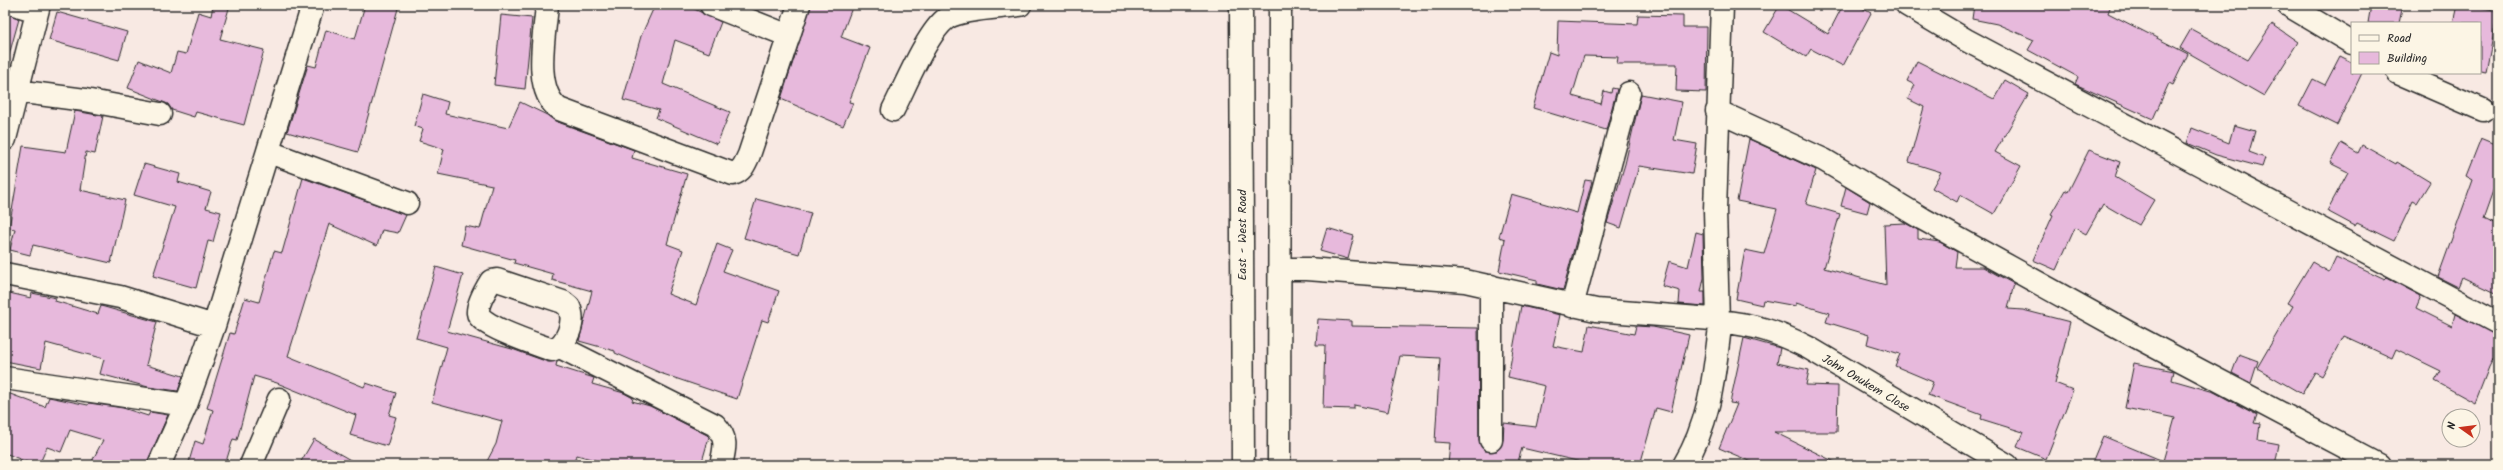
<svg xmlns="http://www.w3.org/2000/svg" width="2503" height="470" font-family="Kalam,sans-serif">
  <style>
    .building { fill: #e7b9dc; stroke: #2b2b2b }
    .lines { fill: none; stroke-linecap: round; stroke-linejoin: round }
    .minor-casing { stroke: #2b2b2b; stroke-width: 25 }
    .major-casing { stroke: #2b2b2b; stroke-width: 25 }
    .minor { stroke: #fcf5e5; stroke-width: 22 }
    .major { stroke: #fcf5e5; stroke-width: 22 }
    .labels { text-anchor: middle; stroke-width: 3; stroke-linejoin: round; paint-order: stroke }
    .street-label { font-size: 12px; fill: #2b2b2b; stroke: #fcf5e5 }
  </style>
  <rect width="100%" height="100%" fill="#f8e9e3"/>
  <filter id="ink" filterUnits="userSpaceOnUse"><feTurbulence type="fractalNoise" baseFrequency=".025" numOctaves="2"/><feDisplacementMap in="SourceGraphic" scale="8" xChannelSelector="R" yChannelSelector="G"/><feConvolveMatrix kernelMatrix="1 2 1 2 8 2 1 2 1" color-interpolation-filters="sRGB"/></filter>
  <g filter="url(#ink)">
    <path class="building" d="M213 5H230L220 39 264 50 244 125 196 112 194 117 172 110 168 104 128 88 139 60 171 73 177 52 186 54 198 12 211 16Z
      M365 5H399L358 152 287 132 308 65 316 67 326 30 355 39Z
      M655 5H686L721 22 709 53 675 40 663 84 730 112 717 144 656 118 659 110 623 100 641 36Z
      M811 5H853L841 37 870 48 849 102 853 103 843 126 781 99Z
      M1780 5 1828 34 1843 5H1856L1871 13 1843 66 1811 49 1806 57 1764 32Z
      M1974 5H2111L2108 13 2188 54 2173 85 2169 83 2153 119 2075 84 2078 77 2028 50 2034 40 1997 24 1972 19Z
      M2371 5H2403L2399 23H2368Z
      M2457 5H2470L2498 11 2486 72 2480 71V23H2453Z
      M5 11 19 19 9 55 5 54Z
      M57 12 127 32 119 60 49 40Z
      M501 15 532 18 525 89 494 85Z
      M1638 15 1683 16V27H1707L1706 92 1676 91 1677 64H1617L1618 57 1584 56 1572 96 1601 104 1604 91 1611 93 1612 88 1617 89 1606 130 1533 108 1549 52 1557 55 1558 21 1637 24Z
      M2272 24 2298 42 2264 96 2180 48 2191 29 2248 60Z
      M2340 56 2352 62V73H2362L2337 125 2299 106 2313 79 2325 85Z
      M1917 61 1994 99 2005 80 2029 94 1995 152 2021 166 1994 214 1960 195 1957 202 1932 188 1941 172 1909 162 1924 107 1908 99 1915 85 1907 81Z
      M423 94 448 102 445 114 508 128 520 102 547 115 555 121 634 150 632 158 687 174 667 244 683 250 668 294 696 305 717 244 732 250 723 271 779 291 768 322 762 320 737 399 663 374 615 353V351L579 341 592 291 552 280 553 274 514 263 515 260 461 245 465 226 480 229 492 185 438 174 444 149 419 141 423 129 414 126Z
      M1641 94 1682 102 1674 140 1697 144 1692 174 1639 166 1621 228 1607 223 1625 164Z
      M75 111 103 116 95 154 86 152 80 190 125 200 111 263 33 245 30 255 10 250 15 229 9 228 23 146 66 152Z
      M2234 125 2255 131 2249 152 2265 158 2262 167 2216 155 2187 143 2192 128 2229 143Z
      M2481 138 2498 145V190L2494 188 2483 219 2498 226V294L2462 277 2458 287 2438 277 2473 180 2466 176Z
      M1749 139 1816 170 1806 204 1840 214 1824 268 1886 285 1884 224 1905 223 1918 230V239L1940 242 1957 252 1955 267H1983L2014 284 2008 309 2023 310 2070 322 2055 383 2073 390 2046 459 2017 447 2023 432 1981 419 1982 415 1928 395 1933 382 1895 366 1900 354 1867 344 1869 335 1826 322 1829 313 1796 303V306L1763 300 1762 305 1736 299 1745 250 1764 254 1777 209 1737 201Z
      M2341 143 2358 153 2362 145 2396 164 2397 162 2430 182 2417 203 2413 201 2394 241 2357 223 2355 226 2327 211 2348 172 2330 163Z
      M2089 150 2120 162 2115 177 2154 200 2139 225 2103 204 2086 234 2075 228 2056 270 2033 260 2053 215 2051 214 2065 190 2068 192Z
      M144 164 180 174 178 182 211 192 206 208 221 212 213 242 208 241 196 288 153 276 175 207 134 195Z
      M303 178 406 215 398 233 382 230 377 246 329 224 288 356 364 387 366 383 396 393 389 415 396 417 387 446 350 435 356 415 277 383 254 376 237 440 233 439 225 465H188L195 441 203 444 213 410 207 408 230 333 234 334 245 298 259 302 274 251 282 253Z
      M1585 180 1592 181 1563 290 1537 284V280L1499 271 1505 239 1499 237 1511 194 1577 213Z
      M1846 187 1870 202 1867 213 1841 206Z
      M756 199 811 213 799 254 744 238Z
      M1327 228 1354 236 1348 259 1320 251Z
      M1696 232 1703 234 1704 278 1701 292H1705V306L1679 304 1680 291 1662 286 1669 261 1688 267Z
      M2336 257 2385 280 2387 278 2421 296 2416 308 2452 326 2455 314 2498 335V350L2489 367 2475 403 2435 381 2441 371 2396 349 2392 358 2344 336 2322 376 2315 372 2302 394 2257 368 2293 306 2287 303 2312 262 2329 272Z
      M436 267 463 275 447 331 512 349 548 362 557 361 556 366 594 378 592 384 624 393 633 398 632 401 650 406 707 435 709 437 701 465H612L577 455 572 465H485L496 444 502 421 432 402 447 347 416 338Z
      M5 292 31 298 32 293 56 298 55 301 98 314 101 306 157 322 146 365 183 376 178 391 148 387 100 374 104 359 46 343 41 368 5 361Z
      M1521 306 1560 315 1553 346 1584 352 1589 325 1634 334 1636 326 1653 327 1689 335 1671 412 1656 408 1640 465H1594L1522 448 1517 465H1448L1450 443 1435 442 1440 358 1400 356 1388 412 1354 405V409L1323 408 1325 345H1316L1318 319 1351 321V326L1478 328 1479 440 1485 451H1497L1503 440 1504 423 1536 427 1545 386 1508 377Z
      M1744 338 1780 348 1777 363 1809 370 1806 385 1838 386 1837 432H1774L1841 465H1759L1719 448 1737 404 1730 403Z
      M2239 354 2258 361 2251 383 2232 373Z
      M2134 363 2174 371 2172 380 2214 392 2257 415 2254 423 2260 424 2258 440 2279 444 2275 465H2105L2093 460 2103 436 2163 461 2175 418 2125 408Z
      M5 392 45 407 49 397 88 405 89 403 123 408 148 416 150 412 168 415 146 465H90L103 440 70 430 61 452 47 447 39 465H34L5 453Z
      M314 439 326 446 359 465H299Z"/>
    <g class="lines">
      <defs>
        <path id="minor" d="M17 5 37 11
          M547 5C545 34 532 89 559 109L733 174C743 171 745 163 749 155L799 5
          M711 5 789 36
          M1722 5 1715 210 1718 321C1756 325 1775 331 1809 348L2007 465
          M1907 5 1966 40 2498 323
          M2288 5 2352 43
          M2398 73 2483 110
          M16 91 85 100 160 114
          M893 110C905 87 927 32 947 18 963 8 1001 8 1020 5
          M1717 111 1824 160 1923 219 2129 333 2379 465
          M5 139 39 5
          M269 152 407 203
          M1280 269H1307L1465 281 1596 310 1712 319 1718 321 1720 327C1714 375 1710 423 1684 465
          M5 274 120 297 214 326
          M497 280 563 302 569 307C576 322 567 345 552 350 539 345 479 326 478 313 477 304 486 289 491 281Z
          M1572 306 1629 93
          M560 347 715 425C728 438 725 448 721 465
          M5 378 186 405
          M1491 440V286
          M159 465 186 405 214 326 313 5
          M251 465 279 399"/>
        <path id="major" d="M1241 5 1243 465
          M1279 465 1280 5"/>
      </defs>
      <use href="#minor" class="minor-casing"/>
      <use href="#major" class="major-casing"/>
      <use href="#minor" class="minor"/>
      <use href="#major" class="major"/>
    </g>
  </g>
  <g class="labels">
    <g class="street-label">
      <text transform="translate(1242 235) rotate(-90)" y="4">East - West Road</text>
      <text transform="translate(1866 383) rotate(31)" y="4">John Onukem Close</text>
    </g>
  </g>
  <rect width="2503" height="470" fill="none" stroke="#fcf5e5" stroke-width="20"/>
  <rect x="10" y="10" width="2483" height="450" fill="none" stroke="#2b2b2b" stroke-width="1.5" filter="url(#ink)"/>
  <rect x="2351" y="22" width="130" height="52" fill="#fcf5e5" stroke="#a8a49b"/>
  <rect x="2359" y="35" width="20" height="6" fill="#fcf5e5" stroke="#a8a49b"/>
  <text x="2387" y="42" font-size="12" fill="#2b2b2b">Road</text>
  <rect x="2359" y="52" width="20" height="12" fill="#e7b9dc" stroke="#a8a49b"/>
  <text x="2387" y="62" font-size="12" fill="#2b2b2b">Building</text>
  <g transform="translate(2461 428) rotate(284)"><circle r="19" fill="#fcf5e5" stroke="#a8a49b"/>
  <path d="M0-3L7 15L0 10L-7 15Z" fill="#c8321e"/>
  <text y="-6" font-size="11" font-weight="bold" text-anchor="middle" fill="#2b2b2b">N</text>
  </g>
</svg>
